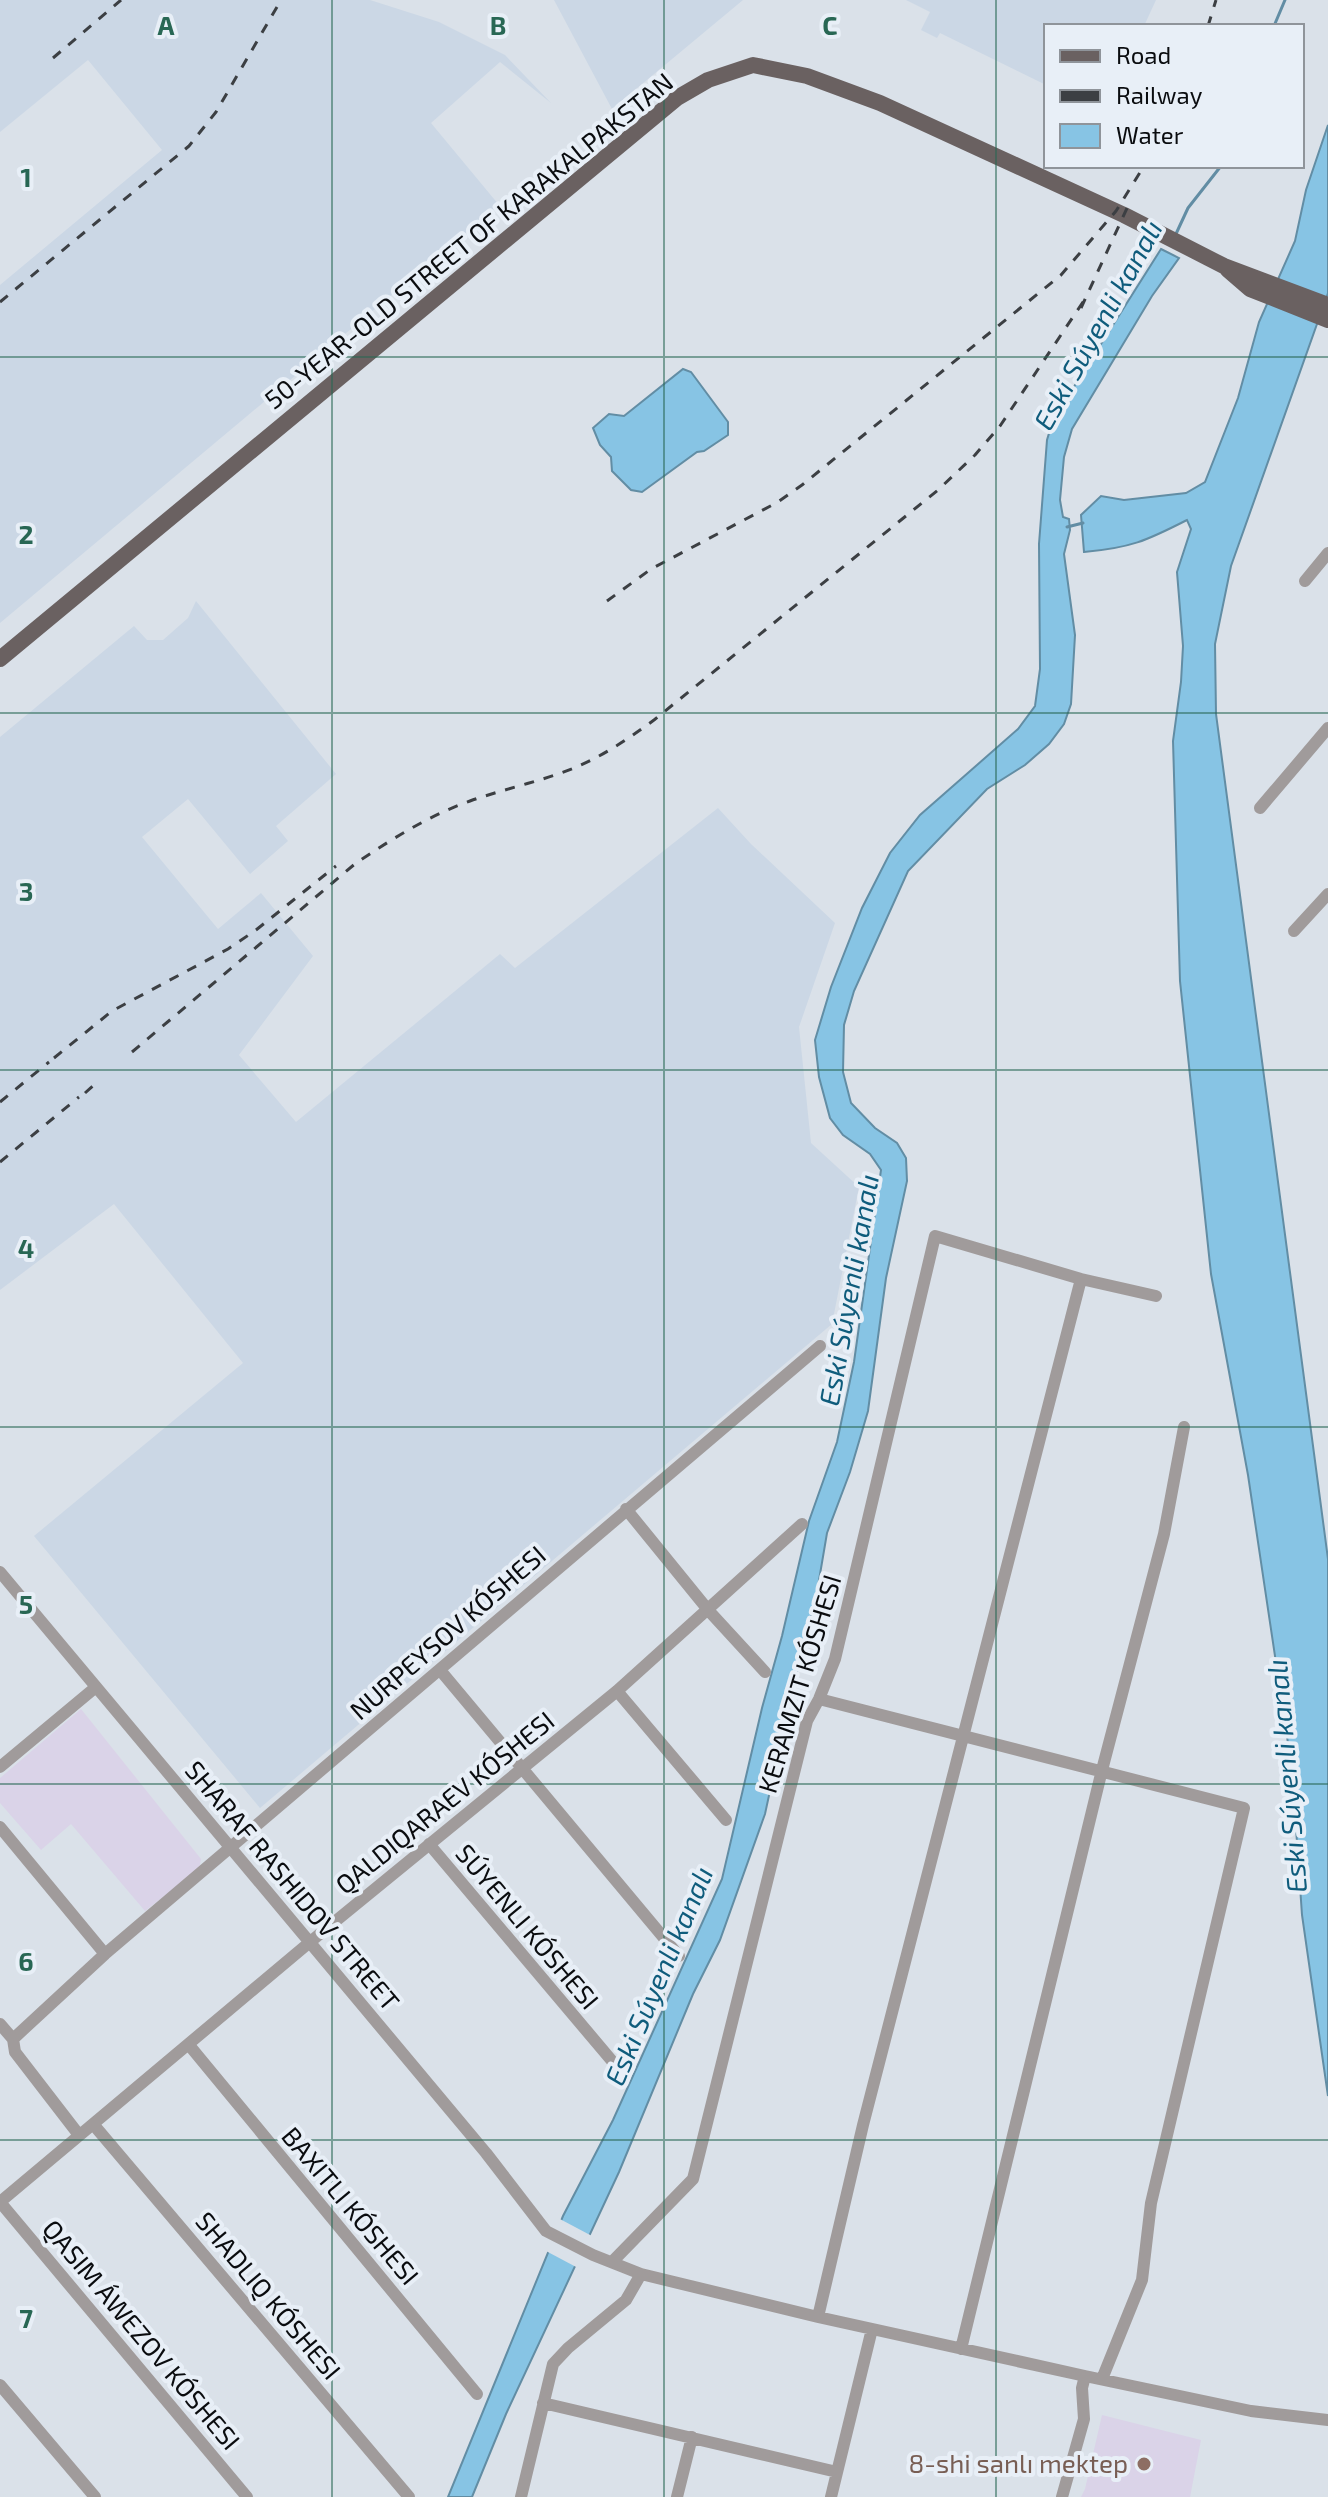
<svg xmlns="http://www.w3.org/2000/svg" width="1328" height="2497" font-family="'Exo 2',sans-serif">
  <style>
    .built { fill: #cbd7e5 }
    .education { fill: #dad3e8 }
    .water { fill: #87c4e4; stroke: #628da4; stroke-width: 2 }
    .pier { fill: #dae1e9 }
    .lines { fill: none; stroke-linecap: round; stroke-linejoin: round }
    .stream { stroke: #628da4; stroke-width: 3 }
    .minor { stroke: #a09b9b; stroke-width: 12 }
    .major { stroke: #6a6161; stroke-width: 16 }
    .rail { stroke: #3c3f43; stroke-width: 3; stroke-dasharray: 10 10; stroke-linecap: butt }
    .grid { fill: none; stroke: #286754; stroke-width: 2; stroke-opacity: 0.55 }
    .education-dot { fill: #8d6e63; stroke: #e8eff7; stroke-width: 3 }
    .labels { text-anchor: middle; stroke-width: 8; stroke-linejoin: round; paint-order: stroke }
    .street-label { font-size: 26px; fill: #0a0c0f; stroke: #e8eff7 }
    .education-label { font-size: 26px; fill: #785e54; stroke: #e8eff7; text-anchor: end }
    .water-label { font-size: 28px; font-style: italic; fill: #0f5c7c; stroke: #e8eff7 }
    .grid-label { font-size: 26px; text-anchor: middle; font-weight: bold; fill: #286754; stroke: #e8eff7; stroke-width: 8; stroke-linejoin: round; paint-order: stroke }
  </style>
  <rect width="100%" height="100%" fill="#dae1e9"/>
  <path class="built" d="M0 0H370L439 22 505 55 551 103 500 62 431 123 499 205 0 623V285L162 150 88 60 0 132Z
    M554 0H743L612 109Z
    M906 0H1156L1144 26H1046V85L940 33 937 38 921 30 930 12Z
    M196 601 336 774 276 826 288 841 250 874 188 799 142 837 218 929 261 893 313 956 239 1055 296 1122 500 954 515 968 718 808 751 844 835 923 799 1027 811 1143 859 1187 832 1324 260 1808 34 1536 243 1363 114 1204 0 1290V737L134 626 147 640H163L188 618Z"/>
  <path class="education" d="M81 1709 201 1859 199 1869 145 1911 71 1824 41 1850 0 1803V1778Z
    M1102 2415 1201 2440 1190 2497H1081L1085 2489Z"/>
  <path class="water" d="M1328 125V293L1231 566 1215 644 1216 714 1328 1559V2096L1302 1915 1292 1770 1248 1475 1211 1274 1180 981 1173 741 1181 682 1183 646 1177 572 1191 529 1187 520C1146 541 1130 548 1084 552L1081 515 1101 496 1124 500 1186 493 1205 482 1238 398 1259 322 1295 241 1306 190Z
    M1161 249 1179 258 1152 296 1072 429 1064 457 1060 500 1063 517 1069 519 1070 530 1064 554 1075 635 1071 704 1064 724 1049 744 1025 765 987 789 908 871 854 991 844 1025 843 1072 851 1103 875 1128 897 1143 906 1158 907 1181 886 1278 868 1411 850 1472 827 1533 817 1592 787 1712 765 1814 720 1940 693 1994 619 2172 506 2414 472 2497H448L563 2216 613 2120 722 1879 762 1708 782 1636 809 1521 837 1442 854 1362 881 1170 870 1154 843 1135 830 1118 819 1077 815 1040 831 987 862 908 890 853 920 815 1018 729 1035 706 1040 669 1039 544 1047 440 1053 420Z
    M683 369 691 372 728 422V435L704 451 697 452 642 492 631 490 612 471 611 457 600 445 593 428 609 414 624 416Z"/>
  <path class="pier" d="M558 2218 592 2236 578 2268 546 2251Z"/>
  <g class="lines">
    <path class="stream" d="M1274 26 1285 0
      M1175 236 1188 208 1221 166
      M1067 527 1083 523"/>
    <path class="minor" d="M1305 581 1328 553
      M1260 808 1328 728
      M1294 931 1328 894
      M626 1509 709 1611 765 1672
      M0 1572 486 2153 546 2231 593 2255 641 2274 818 2317 1085 2376 1251 2411 1328 2420
      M440 1670 679 1956
      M617 1691 726 1820
      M819 1699 1244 1808 1151 2203 1142 2280 1102 2379
      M0 1767 96 1687
      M0 1827 105 1954
      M429 1844 623 2074
      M0 2024 13 2039 15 2052 79 2135
      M13 2039 105 1954 820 1346
      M189 2045 477 2394
      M93 2124 409 2497
      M0 2202 310 1942 617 1691 802 1524
      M0 2202 247 2497
      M612 2262 693 2179 807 1721 819 1699 835 1659 935 1236 1081 1279 1156 1296
      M818 2317 863 2125 1081 1279
      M961 2349 1102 1770 1164 1534 1184 1427
      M0 2385 95 2497
      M543 2403 837 2472
      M521 2497 553 2364 568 2348 626 2300 641 2274
      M677 2497 692 2437
      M831 2497 872 2329
      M1062 2497 1084 2419 1082 2388 1085 2376"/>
    <path class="major" d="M1228 270 1250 289 1328 320
      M0 659 677 98 708 80 753 65 807 76 880 103 1124 215 1224 266 1328 305"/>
    <path class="rail" d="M1208 26 1216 0
      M53 58 121 0
      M0 302 189 146 216 112 281 0
      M1081 308 1128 206
      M607 601 651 569 778 502 802 485 1061 275 1116 211 1144 166
      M132 1052 356 863C392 839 428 816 470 801 498 791 529 784 558 774 594 762 624 742 654 720L938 490 975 455 1000 426 1085 299
      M54 1058 112 1011 228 949 256 930 336 866
      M85 1093 96 1083
      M0 1102 49 1062
      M0 1162 79 1097"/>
  </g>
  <path class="grid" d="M332 0V2497M664 0V2497M996 0V2497M0 357H1328M0 713H1328M0 1070H1328M0 1427H1328M0 1784H1328M0 2140H1328"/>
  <circle class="education-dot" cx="1144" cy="2464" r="8"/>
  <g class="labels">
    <g class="street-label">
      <text transform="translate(469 241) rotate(-39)" y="9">50-YEAR-OLD STREET OF KARAKALPAKSTAN</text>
      <text transform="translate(448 1633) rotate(-41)" y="9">NURPEYSOV KÓSHESI</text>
      <text transform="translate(800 1684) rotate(-73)" y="9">KERAMZIT KÓSHESI</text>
      <text transform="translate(445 1803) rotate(-39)" y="9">QALDIQARAEV KÓSHESI</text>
      <text transform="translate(292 1886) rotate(50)" y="9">SHARAF RASHIDOV STREET</text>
      <text transform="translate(527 1927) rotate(50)" y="9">SÚYENLI KÓSHESI</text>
      <text transform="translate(350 2206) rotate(50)" y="9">BAXITLI KÓSHESI</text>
      <text transform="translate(268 2296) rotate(50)" y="9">SHADLIQ KÓSHESI</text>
      <text transform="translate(141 2335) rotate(50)" y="9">QASIM ÁWEZOV KÓSHESI</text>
    </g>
    <g class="education-label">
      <text x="1128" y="2473">8-shi sanlı mektep</text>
    </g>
    <g class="water-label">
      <text transform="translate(1098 325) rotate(-61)" y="10">Eski Súyenli kanalı</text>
      <text transform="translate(849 1290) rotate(-80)" y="10">Eski Súyenli kanalı</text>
      <text transform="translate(1287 1776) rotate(-95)" y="10">Eski Súyenli kanalı</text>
      <text transform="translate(659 1976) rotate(-67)" y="10">Eski Súyenli kanalı</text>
    </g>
  </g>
  <g class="grid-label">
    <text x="166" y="35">A</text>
    <text x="498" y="35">B</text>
    <text x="830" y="35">C</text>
    <text x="26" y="187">1</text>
    <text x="26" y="544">2</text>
    <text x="26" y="901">3</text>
    <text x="26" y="1258">4</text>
    <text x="26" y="1614">5</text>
    <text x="26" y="1971">6</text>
    <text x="26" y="2328">7</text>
  </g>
  <rect x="1044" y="24" width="260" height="144" fill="#e8eff7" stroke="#8f949a" stroke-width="2"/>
  <rect x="1060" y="50" width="40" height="12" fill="#6a6161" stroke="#8f949a" stroke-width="2"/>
  <text x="1116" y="64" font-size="24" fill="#0a0c0f">Road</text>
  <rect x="1060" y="90" width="40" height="12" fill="#3c3f43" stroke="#8f949a" stroke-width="2"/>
  <text x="1116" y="104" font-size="24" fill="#0a0c0f">Railway</text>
  <rect x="1060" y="124" width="40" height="24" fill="#87c4e4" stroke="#8f949a" stroke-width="2"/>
  <text x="1116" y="144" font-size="24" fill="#0a0c0f">Water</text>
</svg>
